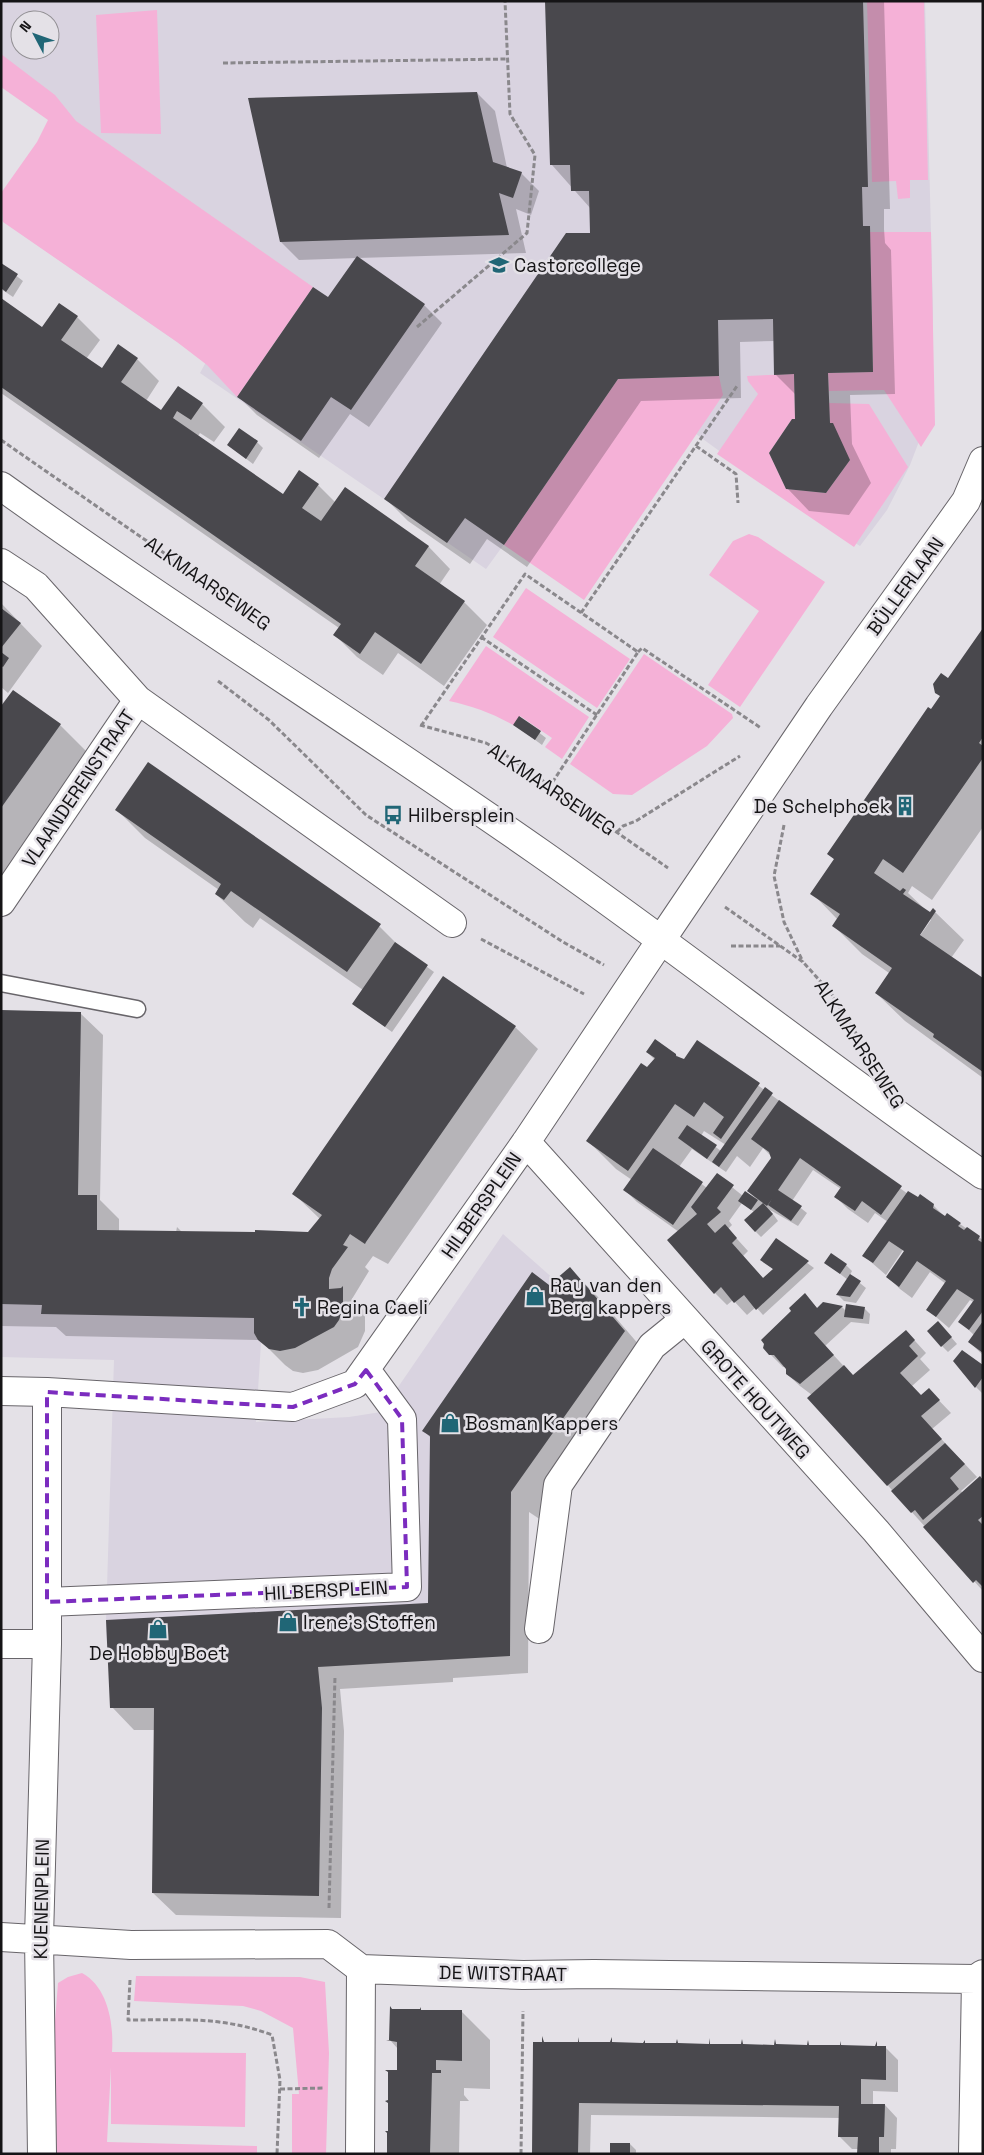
<svg xmlns="http://www.w3.org/2000/svg" width="984" height="2155" font-family="'Space Grotesk',sans-serif">
  <style>
    .built { fill: #d9d3e0; fill-rule: evenodd }
    .green { fill: #f5b1d7 }
    .shadow { fill: #0003; fill-rule: evenodd }
    .building { fill: #49484d }
    .lines { fill: none; stroke-linecap: round; stroke-linejoin: round }
    .lane-casing { stroke: #68656a; stroke-width: 19 }
    .street-casing { stroke: #68656a; stroke-width: 30 }
    .secondary-casing { stroke: #68656a; stroke-width: 30 }
    .path { stroke: #8a888c; stroke-width: 3; stroke-dasharray: 5 2.5; stroke-linecap: butt }
    .lane { stroke: #fff; stroke-width: 16 }
    .street { stroke: #fff; stroke-width: 28 }
    .secondary { stroke: #fff; stroke-width: 28 }
    .marked { fill: none; stroke: #7b2cbf; stroke-width: 4; stroke-dasharray: 10 6; stroke-linejoin: round }
    .labels { text-anchor: middle; stroke-width: 5; stroke-linejoin: round; paint-order: stroke }
    .poi-label { font-size: 19px; fill: #151416; stroke: #e4e1e7; text-anchor: start }
    .street-label { font-size: 19px; fill: #151416; stroke: #e4e1e7 }
  </style>
  <rect width="100%" height="100%" fill="#e4e1e7"/>
  <path class="built" d="M1 1H925L933 311V392L923 431 910 465 887 510 860 546 788 501 685 426 588 429 486 569 200 373 206 362 1 220V197L57 117 1 79ZM20 20H50V50H20Z
    M1 1056 72 1259 266 1264 256 1422 349 1417 381 1412 503 1234 591 1312 481 1492 483 1626 388 1645 107 1648 106 1620 114 1360 1 1357Z"/>
  <path class="green" d="M867 1H924L928 180H910V198L898 199 896 181 872 182Z
    M157 10 161 134 101 133 96 15Z
    M1 54 55 95 76 121 313 287 237 397 207 365 177 342 3 222 1 193 37 142 48 120 1 87Z
    M870 232H931L935 425 921 447 884 390 829 391 828 373 873 372Z
    M794 374 795 419H792L769 453 786 489 826 493 850 460 830 423 829 403 869 404 908 467 854 547 717 454 758 394 748 381 747 376Z
    M719 376 723 395 584 600 504 545 618 379Z
    M749 534 758 537 825 582 740 707 708 685 759 611 709 575 733 541Z
    M526 588 630 659 597 708 493 637Z
    M486 646 589 717 562 759 545 747 552 738 520 716 513 725C492 713 472 706 449 701Z
    M644 654 732 714 733 718 707 746 632 795 613 794 570 764Z
    M82 1973C108 1987 114 2024 112 2052L246 2053 245 2127 111 2124V2067L107 2142 257 2146V2154H53L54 2034 58 1983 68 1977Z
    M136 1976 300 1977 325 1982 329 2053 326 2154H292V2094H299L293 2028 261 2011 243 2006 134 2001Z"/>
  <path class="shadow" d="M546 1H884L890 209H884V229L885 243 891 250 895 394 850 395 852 444 871 483 849 515 809 511 787 488 796 420 795 394 775 374V341L740 342 741 398 641 401 527 567 487 539 470 564 408 521 385 498 591 234V209L552 165Z
    M477 93 495 111 507 168 521 173 539 191 531 215 516 209 526 253 358 258 424 305 442 323 369 427 350 414 319 458 257 415 239 397 329 299 357 258 299 260 281 242Z
    M1 264 23 281 13 297 1 289Z
    M1 300 42 329 59 304 77 317 100 340 86 359 102 370 137 359 159 381 146 401 162 412 178 387 202 404 225 427 214 442 200 433 198 436 283 496 318 485 336 503 428 546 450 569 439 585 464 602 487 625 444 686 398 653 383 675 357 657 335 635 339 628 1 393Z
    M257 442 263 448 253 464 228 445Z
    M1 603 42 646 8 693 1 687Z
    M983 631V827L932 900 912 886 908 893 930 914 935 912 964 940 951 958 983 980V1078L905 1021 876 993 889 973 862 954 834 926 838 920 812 893 835 860 828 854 941 697 949 680ZM929 918 931 920 917 940 915 939Z
    M1 709 60 725 88 753 1 877Z
    M520 718 546 738 542 745 515 725Z
    M117 810 379 926 401 948 434 972 392 1032 353 1004 363 990 260 918 253 928 245 922 216 894 219 890 145 838Z
    M1 1012 80 1013 103 1035 100 1200 119 1219V1231L176 1232 177 1227 182 1232 310 1233 320 1219 293 1193 515 1027 538 1049 388 1264 373 1256 365 1267 369 1271 352 1299 365 1312V1331L358 1347 318 1370 303 1373 293 1371 285 1365 260 1340 66 1336 56 1327 1 1326Z
    M698 1042 908 1194 933 1205 946 1218 960 1224 983 1240V1355L969 1342 974 1335 960 1322 973 1302 970 1300 949 1328 928 1310 946 1284 930 1272 912 1298 900 1289 888 1277 905 1251 903 1250 886 1275 864 1256 888 1222 875 1213 868 1223 848 1209 836 1197 841 1189 813 1170 792 1201 807 1213 798 1226 770 1210 778 1221 761 1237 745 1221 754 1212 742 1203 729 1221 732 1225 728 1229 748 1251 743 1256 764 1279 774 1270 762 1260 776 1240 814 1268 763 1315 756 1307 747 1315 733 1300 727 1305 715 1293 679 1232 637 1202 625 1190 632 1180 616 1169 588 1141 655 1060 647 1052 676 1055 685 1061ZM704 1131 726 1145 721 1151 701 1136ZM763 1148 773 1158 748 1191 756 1199 743 1196 717 1175 707 1188 679 1167 692 1149 726 1172 737 1156 750 1167Z
    M831 1255 846 1265 852 1271 850 1275 866 1288 856 1303 844 1301 838 1295 848 1280 826 1263Z
    M570 1269 598 1297 652 1360 541 1520 529 1512 528 1673 453 1678V1682L340 1689 344 1731 341 1918 176 1915 153 1893 155 1730H134L112 1707 429 1606 431 1438 424 1431 549 1286Z
    M805 1295 818 1309 823 1304 842 1307 846 1311 864 1308 870 1314 869 1324 851 1322 825 1346 854 1377 906 1331 926 1353 920 1359 930 1370 912 1386 921 1396 929 1390 951 1413 932 1429 977 1477 961 1491 963 1493 983 1481V1591L809 1398 812 1395 800 1386 787 1374 786 1367H783L770 1354 793 1311Z
    M944 1329 957 1344 948 1352 942 1346Z
    M955 1361 983 1366 982 1393 976 1387Z
    M461 2011 490 2040V2089L464 2088V2095L469 2101H460L459 2154H388L398 2071V2049L390 2040Z
    M534 2043 885 2047 898 2060V2092L873 2091V2105H885L897 2118 896 2149H891V2154H859V2149H852L839 2136 840 2118 591 2115 590 2154H533Z
    M630 2144 636 2150V2154H611Z"/>
  <path class="building" d="M545 1H863L868 187H862L863 226H870L873 372 828 373 830 423H833L850 460 826 493 786 489 769 453 792 419H795L794 374 774 375 773 319 718 320 719 376 618 379 504 545 465 518 447 543 384 499 566 233H590L589 191H571L570 165H550Z
    M477 92 493 162 522 172 513 198 499 193 509 235 280 242 248 98Z
    M357 256 425 304 351 410 331 397 301 441 237 397 313 287 328 297Z
    M1 263 18 274 6 292 1 288Z
    M1 298 42 327 59 303 78 316 61 340 102 368 118 344 138 358 121 382 161 410 178 386 203 403 191 420 177 411 173 418 283 494 299 470 319 484 302 508 321 521 345 487 429 546 415 566 465 601 421 664 375 632 360 654 333 635 341 624 1 387Z
    M239 428 258 441 246 459 227 445Z
    M1 608 21 623 1 648Z
    M983 628V737L979 743 983 746V758L903 873 883 859 874 873 900 891 903 888 906 890 903 894 930 912 933 908 936 911 920 935 983 978V1072L933 1037 934 1034 875 993 892 968 832 926 840 914 810 894 834 859 827 854 928 707 931 709 940 696 935 693 933 684 941 673 948 678Z
    M1 652 9 658 3 667 1 666Z
    M13 690 61 724 1 808V706Z
    M519 716 541 731 535 740 513 725Z
    M148 762 381 924 347 972 231 891 224 900 215 894 221 884 115 810Z
    M395 942 428 965 385 1027 352 1004Z
    M443 976 516 1026 366 1242 365 1244 350 1234 343 1245 348 1247 332 1269 329 1278V1289L341 1288 343 1286V1308L339 1320 334 1327 295 1348 280 1351 269 1349 258 1340 254 1333V1318L41 1314 42 1305 1 1304V1010L81 1012 78 1195H97V1230L255 1232V1230L308 1232 322 1215 292 1194Z
    M655 1039 676 1054V1056L684 1059 697 1040 760 1083 721 1139 713 1133 724 1117 704 1102 694 1117 675 1104 628 1171 586 1141 641 1063 647 1067 655 1058 646 1052Z
    M765 1087 773 1093 719 1167 712 1162Z
    M779 1100 902 1186 881 1215 862 1201 855 1211 834 1197 841 1187 800 1158 778 1190 802 1206 791 1221 768 1205 772 1199 767 1206 747 1191 771 1158 769 1152 751 1139Z
    M687 1125 717 1145 707 1159 678 1138Z
    M653 1148 703 1182 673 1225 623 1190Z
    M717 1173 734 1185 717 1208 721 1212 707 1224 715 1233 725 1224 737 1238 732 1243 763 1278 773 1269 760 1260 776 1238 809 1261 756 1310 744 1295 734 1303 721 1287 714 1294 667 1240 697 1214 691 1207Z
    M745 1191 758 1200 751 1210 738 1201Z
    M908 1191 918 1197 920 1194 934 1204 933 1208 945 1216 947 1213 961 1223 958 1226 964 1230 967 1227 980 1236 978 1240 983 1243V1311L969 1330 958 1322 974 1300 957 1289 936 1317 926 1310 946 1281 917 1261 899 1287 886 1277 904 1251 889 1241 873 1263 862 1256Z
    M763 1203 773 1214 755 1232 744 1220Z
    M831 1253 847 1264 840 1274 824 1263Z
    M570 1267 625 1331 511 1492 510 1656 318 1667 322 1708 319 1896 152 1893 154 1708H110L106 1620 428 1603 430 1436 422 1431 532 1272 549 1285Z
    M850 1274 861 1281 850 1297 836 1295Z
    M805 1293 817 1308 823 1302 843 1306 814 1333 834 1355 800 1384 786 1374V1369L774 1355H769L763 1348 764 1344 761 1340 791 1311 789 1308Z
    M846 1304 865 1307 863 1319 844 1317Z
    M938 1321 952 1337 941 1347 927 1331Z
    M983 1321V1353L968 1342Z
    M906 1330 915 1340 909 1346 918 1356 900 1373 921 1395 929 1388 940 1400 921 1416 942 1439 887 1486 807 1398 844 1365 853 1375Z
    M962 1350 983 1365V1377L975 1388 953 1361Z
    M945 1443 965 1464 950 1478 959 1489 923 1520 915 1510 911 1513 891 1491Z
    M980 1476 983 1480V1516L978 1520 983 1525V1587L976 1580 973 1583 923 1527Z
    M390 2006 392 2009H420L421 2007V2010H462V2061L436 2060V2070H441V2073H432L430 2154H387V2133L385 2131H388V2103L385 2101 388 2100V2072L385 2070H397V2042L386 2040H389Z
    M542 2036 544 2042H578L579 2037V2042H610L612 2037V2042L643 2043 645 2040V2043H676L677 2039 678 2043 709 2044 710 2038V2044H741L742 2039 743 2044 774 2045 775 2039 776 2044 807 2045 808 2040 809 2045H840L841 2041V2045L875 2046 877 2041V2046H886V2080L861 2079V2104H885L884 2137H879V2154H857L858 2137H838L839 2106 579 2103 578 2154H532L533 2042H542Z
    M610 2143H630V2154H610Z"/>
  <g class="lines">
    <defs>
      <path id="lane" d="M1 983 137 1009"/>
      <path id="street" d="M1 563 36 586 138 700 452 923
        M1 902 138 700
        M526 1142 876 1531 983 1658
        M1 1391 47 1392
        M47 1602 407 1587 402 1419 366 1370
        M539 1629 558 1485 652 1346 684 1320
        M1 1644H47
        M1 1937 131 1945 328 1944 361 1969 523 1975 594 1974 976 1979
        M42 2154 39 1938 47 1644V1392L293 1407 355 1384 526 1142 661 940
        M360 2154 361 1969
        M973 2154 976 1979 983 1974"/>
      <path id="secondary" d="M1 486C178 613 362 728 539 852 689 957 832 1071 983 1175
        M661 940 819 706 966 501 983 461"/>
    </defs>
    <use href="#lane" class="lane-casing"/>
    <use href="#street" class="street-casing"/>
    <use href="#secondary" class="secondary-casing"/>
    <path class="path" d="M223 63 508 59
      M417 327 527 233 535 155 510 114 505 1
      M1 440 216 589
      M696 446 736 474 738 503
      M581 613 737 386
      M481 637 597 715
      M638 652 642 648 761 728
      M218 681 269 720 366 815 563 942 604 965
      M420 725 486 743 500 751 668 868
      M421 726 525 574 638 652 550 786
      M784 825 774 876 784 922 803 962
      M617 832 623 826 636 821 740 756
      M725 907 803 962 831 993 862 1043
      M481 939 584 994
      M731 946H780
      M329 1908 335 1676
      M130 1980 128 2020C181 2020 222 2016 272 2035L280 2080 277 2154
      M280 2089 324 2088
      M521 2154 523 2011"/>
    <use href="#lane" class="lane"/>
    <use href="#street" class="street"/>
    <use href="#secondary" class="secondary"/>
  </g>
  <path class="marked" d="M366 1370 402 1419 407 1587 47 1602V1392L293 1407 355 1384Z"/>
  <defs>
    <symbol id="school-bare" viewBox="-9 -9 18 18"><path d="M0-5L7-2L0 1L-7-2ZM-4 1L0 2.5L4 1V4Q0 6-4 4Z" fill="#206676" stroke="#e4e1e7" stroke-width="2.5" paint-order="stroke"/></symbol>
    <symbol id="building-bare" viewBox="-9 -9 18 18"><path d="M-4-6H4V6H1V3H-1V6H-4ZM-2.5-4.3h1.7v1.8h-1.7ZM.8-4.3h1.7v1.8H.8ZM-2.5-1h1.7V.8h-1.7ZM.8-1h1.7V.8H.8Z" fill="#206676" stroke="#e4e1e7" stroke-width="2.5" paint-order="stroke"/></symbol>
    <symbol id="bus-bare" viewBox="-9 -9 18 18"><path d="M-5-6H5V4H4V6H2V4H-2V6H-4V4H-5ZM-3.5-4V0h7V-4ZM-3.5 1.2v1.5H-2V1.2ZM2 1.2v1.5H3.5V1.2Z" fill="#206676" stroke="#e4e1e7" stroke-width="2.5" paint-order="stroke"/></symbol>
    <symbol id="shop-bare" viewBox="-9 -9 18 18"><path d="M-5-2.5h2.3a2.7 3.5 0 0 1 5.4 0H5L5.5 6h-11ZM-1.5-2.5h3a1.5 2.3 0 0 0-3 0Z" fill="#206676" stroke="#e4e1e7" stroke-width="2.5" paint-order="stroke"/></symbol>
    <symbol id="church-bare" viewBox="-9 -9 18 18"><path d="M-1.2-6h2.4v3.5h3.3v2.4h-3.3V6h-2.4V-.1h-3.3v-2.4h3.3Z" fill="#206676" stroke="#e4e1e7" stroke-width="2.5" paint-order="stroke"/></symbol>
  </defs>
  <g fill-rule="evenodd">
    <use href="#school-bare" x="485" y="251" width="28" height="28"/>
    <use href="#building-bare" x="891" y="792" width="28" height="28"/>
    <use href="#bus-bare" x="379" y="801" width="28" height="28"/>
    <use href="#shop-bare" x="521" y="1282" width="28" height="28"/>
    <use href="#church-bare" x="288" y="1293" width="28" height="28"/>
    <use href="#shop-bare" x="436" y="1409" width="28" height="28"/>
    <use href="#shop-bare" x="274" y="1608" width="28" height="28"/>
    <use href="#shop-bare" x="144" y="1615" width="28" height="28"/>
  </g>
  <g class="labels">
    <g class="poi-label">
      <text x="514" y="272">Castorcollege</text>
      <text x="890" y="813" text-anchor="end">De Schelphoek</text>
      <text x="408" y="822">Hilbersplein</text>
      <text x="550" y="1292">Ray van den<tspan x="550" dy="22">Berg kappers</tspan></text>
      <text x="317" y="1314">Regina Caeli</text>
      <text x="465" y="1430">Bosman Kappers</text>
      <text x="303" y="1629">Irene's Stoffen</text>
      <text x="158" y="1660" text-anchor="middle">De Hobby Boet</text>
    </g>
    <g class="street-label">
      <text transform="translate(208 583) rotate(35)" y="7">ALKMAARSEWEG</text>
      <text transform="translate(905 586) rotate(-54)" y="7">BÜLLERLAAN</text>
      <text transform="translate(78 788) rotate(-56)" y="7">VLAANDERENSTRAAT</text>
      <text transform="translate(552 789) rotate(34)" y="7">ALKMAARSEWEG</text>
      <text transform="translate(860 1044) rotate(57)" y="7">ALKMAARSEWEG</text>
      <text transform="translate(481 1205) rotate(-55)" y="7">HILBERSPLEIN</text>
      <text transform="translate(756 1399) rotate(48)" y="7">GROTE HOUTWEG</text>
      <text transform="translate(326 1590) rotate(-3)" y="7">HILBERSPLEIN</text>
      <text transform="translate(41 1899) rotate(-89)" y="7">KUENENPLEIN</text>
      <text transform="translate(503 1973) rotate(1)" y="7">DE WITSTRAAT</text>
    </g>
  </g>
  <rect width="984" height="2155" fill="none" stroke="#151416" stroke-width="5"/>
  <g transform="translate(35 35) rotate(311)"><circle r="24" fill="#e4e1e7" stroke="#918f93"/>
  <path d="M0-4L9 19L0 12L-9 19Z" fill="#206676"/>
  <text y="-8" font-size="14" font-weight="bold" text-anchor="middle" fill="#151416">N</text>
  </g>
</svg>
